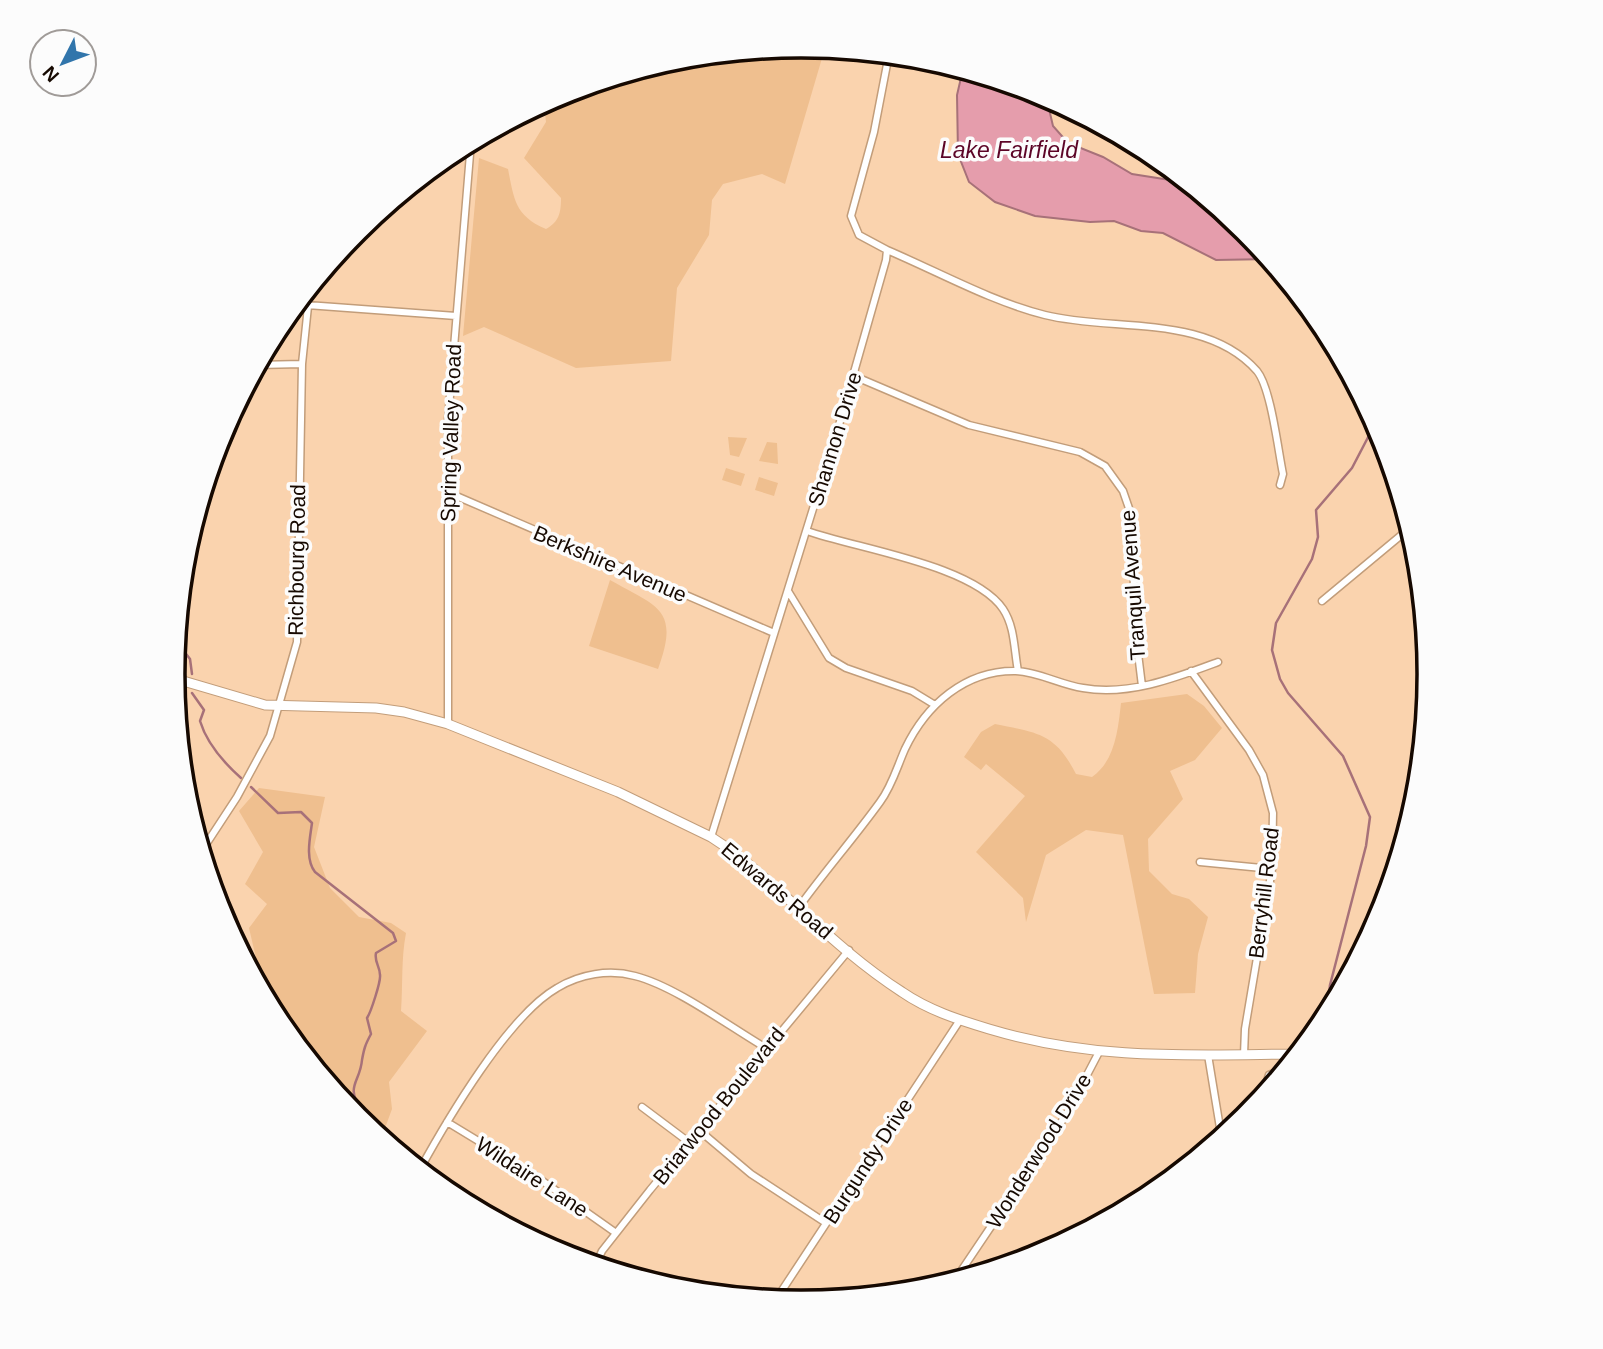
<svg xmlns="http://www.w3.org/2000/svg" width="1603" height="1349" font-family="Helvetica,sans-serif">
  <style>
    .green { fill: #efbf8f }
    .water { fill: #e59dac; stroke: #a77179; stroke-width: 2 }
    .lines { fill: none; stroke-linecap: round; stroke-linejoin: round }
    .stream { stroke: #a77179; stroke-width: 2.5 }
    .street-casing { stroke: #c29d7a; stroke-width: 9 }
    .secondary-casing { stroke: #c29d7a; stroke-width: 11 }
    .street { stroke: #fff; stroke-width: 6 }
    .secondary { stroke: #fff; stroke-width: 9 }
    .labels { text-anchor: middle; stroke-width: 7; stroke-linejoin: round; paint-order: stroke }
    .street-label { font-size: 21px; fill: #160901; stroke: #fcfcfc }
    .water-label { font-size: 23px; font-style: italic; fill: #5c0527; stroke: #fcfcfc }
    .rim { fill: none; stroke: #160901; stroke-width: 3.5 }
  </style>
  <rect width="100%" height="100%" fill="#fad3ae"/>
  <path class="green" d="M802 46 825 48 785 184 762 174 723 184 712 200 709 235 677 288 671 361 576 368 484 327 463 336 479 158 508 169C514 199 515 216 546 229 559 222 561 213 561 198L524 158 546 122 545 113H525L561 93 679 58Z
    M728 437 747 438 739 457 730 455Z
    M767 442 777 443 778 464 759 461Z
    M726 468 745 474 741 486 722 480Z
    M759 477 778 483 774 496 755 490Z
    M610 580C658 607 680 609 658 669L589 646Z
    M1187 694 1204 706 1222 728 1195 760 1170 771 1183 799 1148 839 1149 871 1172 894 1189 899 1208 917 1198 954 1195 993 1154 994 1123 835 1086 830 1046 855 1026 922 1023 898 976 852 1025 796 986 764 981 770 964 757 981 732 995 724C1038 733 1055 733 1076 774L1092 777C1115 761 1118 730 1121 703Z
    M259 788 325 797 314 847 330 888 359 917 391 923 406 933C401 959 403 984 401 1011L427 1031 389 1082 392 1109 381 1139C325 1093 282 1031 249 968L256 958 249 928 267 904 245 884 263 852 239 811Z"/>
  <path class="water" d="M963 69 1046 96 1053 126 1068 143 1103 157 1132 174 1189 183 1247 230 1270 259 1216 260 1163 233 1141 231 1114 221 1090 222 1035 216 995 202 969 182 958 154 957 95Z"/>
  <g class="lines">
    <path class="stream" d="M175 650H183L190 659 192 674
      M192 693 204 710 200 721C207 744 223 762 241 778
      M251 787 278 813 301 812 312 823C310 838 305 859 315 872L393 933 396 941 376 953C374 962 380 966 380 975 381 981 371 1012 367 1018L371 1034C365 1045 364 1049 362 1060 360 1083 345 1085 361 1110L356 1118
      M1326 1020 1330 985 1366 846 1370 817 1343 756 1288 693 1280 679 1272 650 1276 623 1312 559 1318 537 1316 510 1352 468 1376 422"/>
    <defs>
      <path id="street" d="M887 250C939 272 990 301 1045 315 1112 332 1206 313 1257 371 1271 388 1278 450 1283 474L1280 485
        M307 305 456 316
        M257 365 302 364
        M854 376 969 425 1080 452 1105 466 1123 491 1131 514 1136 637 1142 686
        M447 492 774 633
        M807 531C858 549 973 565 1003 609 1015 627 1014 650 1018 671
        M788 591 829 658 846 668 912 691 935 705
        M1322 601 1411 527
        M1191 671 1249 750 1263 775 1273 813 1272 869 1245 1029 1244 1055
        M1427 689H1429
        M448 724V420L471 142
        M711 837 839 425 886 260 887 250 859 235 851 216 874 132 889 54
        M201 852 237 797 270 736 297 642 302 364 310 287
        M1200 862 1272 869
        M799 907C825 871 854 838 880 802 892 786 897 767 905 749 926 705 965 670 1016 671 1039 672 1061 685 1083 688 1129 696 1175 678 1218 662
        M1208 1055 1222 1140
        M1271 1089 1267 1081 1269 1075 1276 1072 1283 1075
        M642 1107 690 1143
        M447 1122 531 1173 616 1233
        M700 1131 751 1174 826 1223
        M419 1171C447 1120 508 1016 557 988 580 974 609 969 635 976 675 986 730 1027 766 1048
        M595 1266 602 1251 650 1190 849 950
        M953 1283 1066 1115 1099 1052
        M775 1301 960 1020"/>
      <path id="secondary" d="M173 678 265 705 376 708 404 712 448 724 618 792 711 837 735 853C791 898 841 953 902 992 928 1010 959 1020 989 1029 1096 1061 1190 1055 1299 1054"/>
    </defs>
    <use href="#street" class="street-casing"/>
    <use href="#secondary" class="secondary-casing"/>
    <use href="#street" class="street"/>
    <use href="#secondary" class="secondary"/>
  </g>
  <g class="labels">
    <g class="street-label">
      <text transform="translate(451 433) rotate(-88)" y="7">Spring Valley Road</text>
      <text transform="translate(835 439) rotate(-73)" y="7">Shannon Drive</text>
      <text transform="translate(297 560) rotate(-89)" y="7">Richbourg Road</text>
      <text transform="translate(610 564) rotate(23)" y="7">Berkshire Avenue</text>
      <text transform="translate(1133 585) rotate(-94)" y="7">Tranquil Avenue</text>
      <text transform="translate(777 891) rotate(40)" y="7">Edwards Road</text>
      <text transform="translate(1264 893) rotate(-83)" y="7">Berryhill Road</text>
      <text transform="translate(719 1106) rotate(-51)" y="7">Briarwood Boulevard</text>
      <text transform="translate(1039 1151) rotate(-58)" y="7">Wonderwood Drive</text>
      <text transform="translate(868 1161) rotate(-57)" y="7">Burgundy Drive</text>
      <text transform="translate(532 1177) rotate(33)" y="7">Wildaire Lane</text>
    </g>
    <g class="water-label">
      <text x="1009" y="158">Lake Fairfield</text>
    </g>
  </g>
  <path d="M0 0H1603V1349H0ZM185 674a616 616 0 1 1 1232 0a616 616 0 1 1-1232 0Z" fill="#fcfcfc" fill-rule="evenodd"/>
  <path class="rim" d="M185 674a616 616 0 1 1 1232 0a616 616 0 1 1-1232 0Z"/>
  <g transform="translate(63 63) rotate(228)"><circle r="33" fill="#fcfcfc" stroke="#a09b98" stroke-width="2"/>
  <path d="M0-5L12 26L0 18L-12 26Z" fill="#3175ab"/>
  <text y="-10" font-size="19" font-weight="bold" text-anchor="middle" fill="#160901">N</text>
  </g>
</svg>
